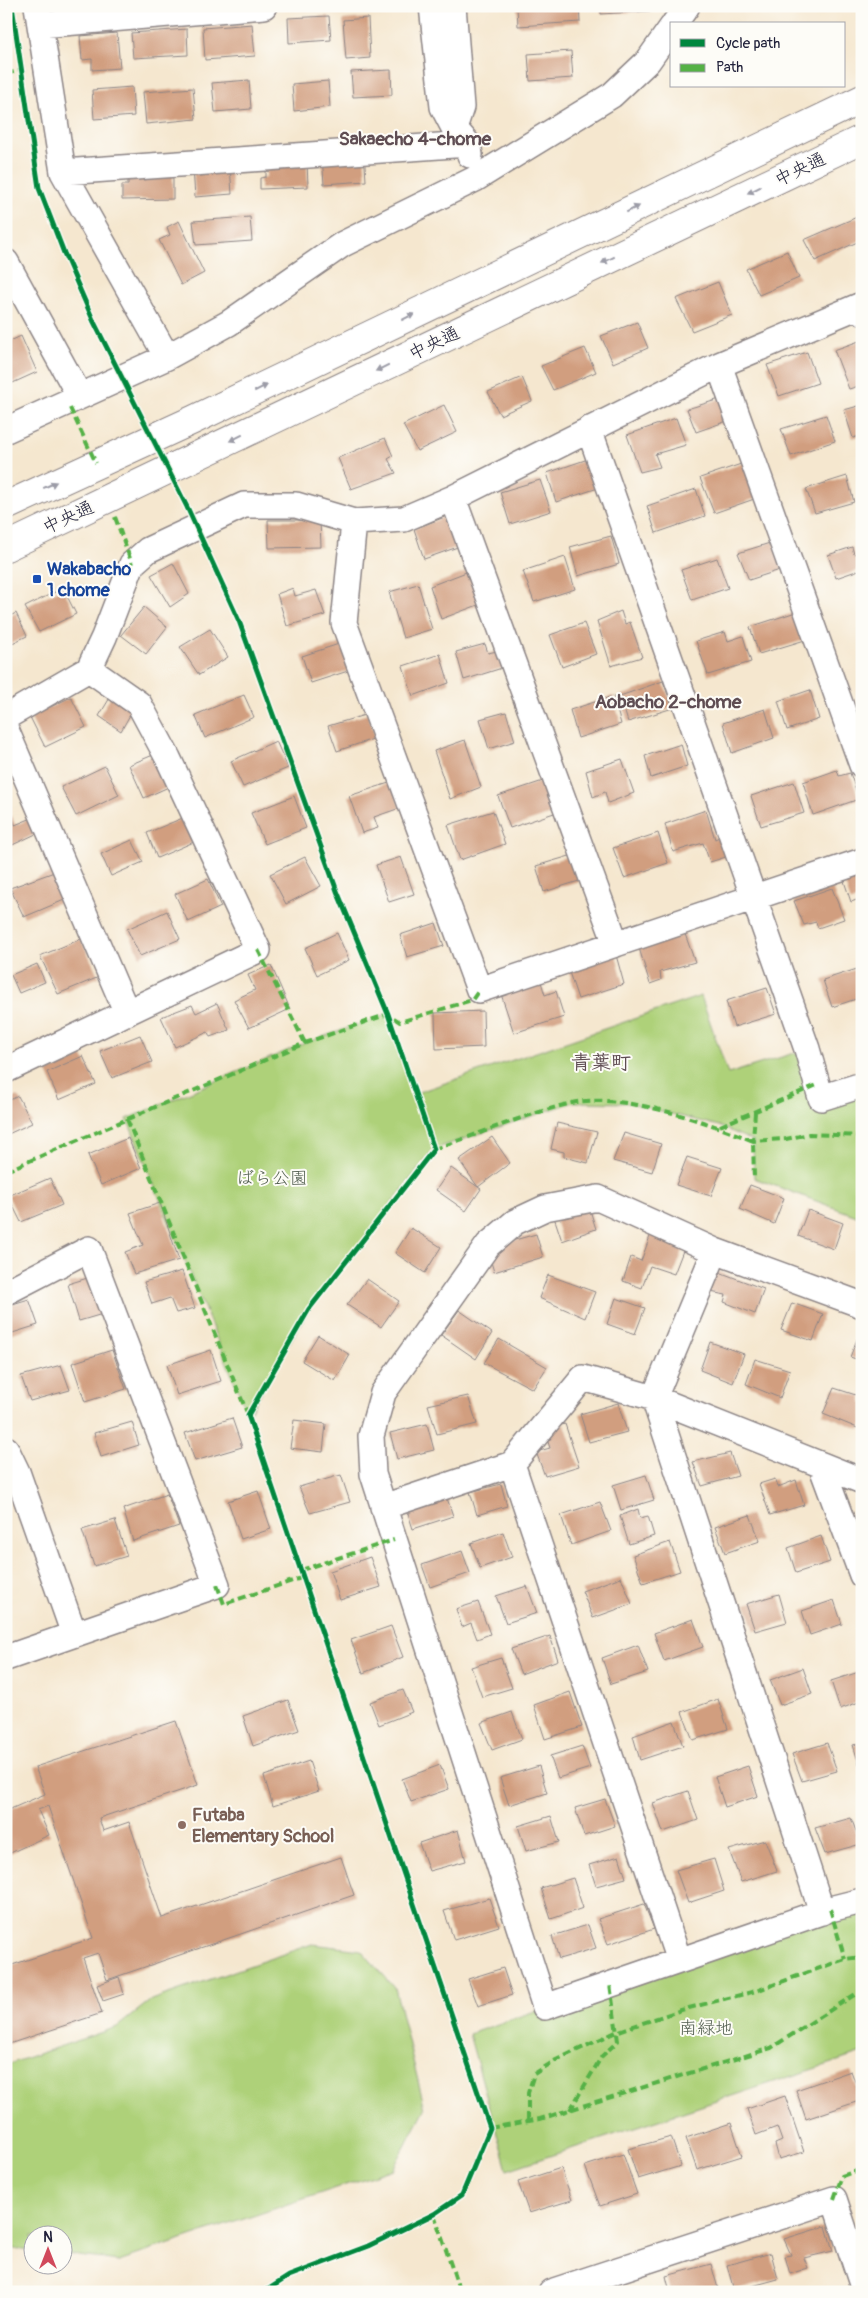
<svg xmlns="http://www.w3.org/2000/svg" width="868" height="2298" font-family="Pangolin,'Klee One',sans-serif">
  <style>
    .green { fill: #aed179; stroke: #687a5a }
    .building { fill: #d19e7f }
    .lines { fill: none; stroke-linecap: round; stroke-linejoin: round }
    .minor-casing { stroke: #8c8485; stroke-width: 28 }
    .tertiary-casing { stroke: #8c8485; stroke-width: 30 }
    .minor { stroke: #fff; stroke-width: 25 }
    .tertiary { stroke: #fff; stroke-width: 28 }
    .quiet { stroke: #55b146; stroke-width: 4; stroke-dasharray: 8 4; stroke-linecap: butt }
    .cycleway-casing { stroke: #fdfcf7; stroke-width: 8 }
    .cycleway { stroke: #00873e; stroke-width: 5 }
    .oneway { fill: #9c9ca7 }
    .transit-dot { fill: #1a4fb4; stroke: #fdfcf7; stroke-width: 2 }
    .education-dot { fill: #8d6e63; stroke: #fdfcf7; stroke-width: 2 }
    .labels { text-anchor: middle; stroke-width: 4; stroke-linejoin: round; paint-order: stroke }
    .street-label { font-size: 18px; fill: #22223b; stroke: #fdfcf7 }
    .transit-label { font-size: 18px; font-weight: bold; fill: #164399; stroke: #fdfcf7; text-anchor: start }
    .park-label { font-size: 18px; fill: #535f51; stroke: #fdfcf7 }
    .education-label { font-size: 18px; font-weight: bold; fill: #785e54; stroke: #fdfcf7; text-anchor: start }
    .neighbourhood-label { font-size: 19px; font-weight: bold; fill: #5f4d53; stroke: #fdfcf7 }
    .quarter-label { font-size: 20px; font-weight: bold; fill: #5f4d53; stroke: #fdfcf7 }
  </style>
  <rect width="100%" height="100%" fill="#fdfcf7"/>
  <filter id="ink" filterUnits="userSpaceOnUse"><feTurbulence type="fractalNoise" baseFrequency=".02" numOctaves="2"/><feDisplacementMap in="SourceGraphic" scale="10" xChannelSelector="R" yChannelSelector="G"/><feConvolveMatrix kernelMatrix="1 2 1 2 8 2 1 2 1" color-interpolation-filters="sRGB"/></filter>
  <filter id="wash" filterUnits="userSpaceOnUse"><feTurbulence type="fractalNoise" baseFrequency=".0096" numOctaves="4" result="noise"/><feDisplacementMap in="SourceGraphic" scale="20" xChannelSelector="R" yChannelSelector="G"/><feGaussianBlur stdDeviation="1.12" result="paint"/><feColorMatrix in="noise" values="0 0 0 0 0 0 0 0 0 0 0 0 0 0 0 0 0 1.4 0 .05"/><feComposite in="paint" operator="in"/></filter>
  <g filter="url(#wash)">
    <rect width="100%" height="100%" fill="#f5e7cf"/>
    <path class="green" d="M701 996 728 1074 807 1049 817 1085H862V1218L754 1178 753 1141 719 1126 629 1103 574 1102 434 1149 309 1309 248 1415 127 1119 305 1043 388 1014 416 1093Z
      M862 1907V2053L507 2170 469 2034 679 1961Z
      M312 1944 361 1950 395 1988 425 2109 393 2169 119 2261 63 2254 62 2236H32V2251L6 2248V2065L117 2027 151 2000Z"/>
    <g id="blocks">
      <path class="building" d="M517 6H579L580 22 518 26Z
        M601 6H650V11L601 14Z
        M329 16 331 40 289 43 288 18Z
        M368 18 370 58 346 60 343 20Z
        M252 24 255 56 205 60 203 28Z
        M187 29 188 55 133 58 131 33Z
        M117 33 120 68 92 70V59L82 60 80 36Z
        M571 51 573 78 530 81 528 54Z
        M391 70 392 95 353 97 351 72Z
        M249 80 251 109 215 112 212 83Z
        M328 81 330 107 294 111 292 84Z
        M132 87 134 116 94 119 92 90Z
        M193 88 196 119 146 124 143 92Z
        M364 151 366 181 324 184 322 155Z
        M307 161 308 187 260 189V178L266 177V164Z
        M230 166 232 194 195 197 193 168Z
        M173 175V199L122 200V185H128V176Z
        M250 217 252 241 196 245 193 221Z
        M857 217 862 226V240L815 261 804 240Z
        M179 221 204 273 181 285 159 240 170 235 167 227Z
        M787 251 799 278 759 295 746 269Z
        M718 282 732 315 692 331 676 299Z
        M637 322 648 348 613 363 601 336Z
        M21 336 37 372 6 386V343Z
        M862 340V385L849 389 834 350Z
        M585 348 596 372 553 390 541 366Z
        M807 352 818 383 779 396 767 365Z
        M522 377 532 401 500 415 488 392Z
        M723 398 730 420 696 432 687 409Z
        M444 405 457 432 417 451 403 425Z
        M862 405V435L853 438 844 410Z
        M826 415 835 441 791 456 781 429Z
        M676 418 686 445 655 454 660 467 640 472 627 435Z
        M385 438 393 456 388 459 396 473 351 489 338 458Z
        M591 458 601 487 556 502 547 473Z
        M747 462 760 497 714 513 700 478Z
        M847 476 854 502 815 513 806 489Z
        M540 480 551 511 510 524 500 492Z
        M696 489 705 516 656 533 647 506Z
        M455 513 466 544 424 559 414 529Z
        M268 520H320L321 547 269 548Z
        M611 536 619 564 578 576 570 547Z
        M773 542 783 569 749 580 738 553Z
        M852 547 854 554 862 551V569L836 578 828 555Z
        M565 557 575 589 534 602 523 571Z
        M717 558 728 588 692 600 681 570Z
        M173 563 189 594 170 607 151 575Z
        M474 569 486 602 441 619 430 586Z
        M418 584 432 629 403 638 389 592Z
        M63 588 76 614 39 632 25 607Z
        M293 588 295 596 316 590 325 615 287 626 277 594Z
        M144 607 167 627 146 654 121 635Z
        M621 611 625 624 630 622 642 657 611 666 597 621Z
        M796 612 805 640 759 654 750 627Z
        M16 613 27 636 6 646V618Z
        M584 623 596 654 562 667 550 635Z
        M210 629 228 657 199 675 180 647Z
        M725 632 728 641 743 636 751 662 708 675 696 641Z
        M342 643 351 670 311 683 302 656Z
        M485 644 488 653 497 651 502 668 464 680 456 652Z
        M440 654 449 683 413 696 403 666Z
        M663 681 673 708 628 722 620 696Z
        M810 690 819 719 787 730 778 701Z
        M114 691 136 704 121 731 99 716Z
        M244 695 254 717 205 738 195 715Z
        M613 696 621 724 578 738 570 710Z
        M71 697 86 727 45 747 30 717Z
        M765 709 774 738 732 753 723 723Z
        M506 712 515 741 489 749 480 719Z
        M368 714 376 738 337 751 328 726Z
        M465 740 481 787 450 799 434 751Z
        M276 741 288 768 243 787 231 761Z
        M681 744 687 766 651 778 645 756Z
        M158 753 173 785 144 798 129 765Z
        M622 759 634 793 608 803 605 792 593 797 586 771Z
        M105 766 119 795 76 816 61 787Z
        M837 770 839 776 850 773 859 799 813 815 803 782Z
        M546 780 557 812 510 828 498 796Z
        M392 782 400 808 374 817 378 828 362 833 349 796Z
        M794 782 804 813 761 826 751 796Z
        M294 796 306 828 265 844 251 813Z
        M706 810 715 839 719 837 726 857 710 862 703 843 673 852 665 824Z
        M493 811 505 844 460 860 448 825Z
        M12 816 15 825 32 818 38 833 6 848V818Z
        M185 817 196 841 157 858 147 833Z
        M658 833 668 863 624 878 613 848Z
        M132 840 143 862 111 876 101 854Z
        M573 855 582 880 544 892 536 866Z
        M305 857 321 886 286 904 270 874Z
        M401 857 414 894 389 902 376 865Z
        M862 866V898L851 902 841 872Z
        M57 871 69 898 24 917 10 888Z
        M208 879 221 907 188 922 175 894Z
        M832 888 844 919 818 928 816 922 804 925 794 901Z
        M167 911 180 939 140 956 127 929Z
        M436 923 444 946 407 957 400 935Z
        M337 933 349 960 317 975 305 948Z
        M685 934 695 962 660 972 661 980 650 984 639 948Z
        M81 939 99 977 58 994 40 956Z
        M616 955 624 984 578 999 568 969Z
        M37 964 45 982 19 993 11 975Z
        M271 965 290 1009 249 1028 234 1000 255 990 248 975Z
        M860 968 862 974V997L832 1007 823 980Z
        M541 982 545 995 556 991 564 1017 514 1033 501 994Z
        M767 988 776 1014 734 1027 726 1001Z
        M217 1003 229 1030 210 1037 208 1032 175 1047 161 1017 192 1005 196 1013Z
        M483 1011 484 1047 436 1049 435 1013Z
        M140 1035 152 1062 112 1078 100 1051Z
        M83 1056 96 1084 59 1100 47 1072Z
        M18 1096 32 1123 6 1135V1102Z
        M557 1123 597 1132 588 1163 564 1157V1152L551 1149Z
        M624 1133 661 1144 652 1172 613 1161Z
        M492 1137 510 1163 478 1187 481 1189 466 1211 436 1190 451 1168 478 1187 459 1160Z
        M128 1138 141 1168 101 1185 88 1155Z
        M687 1157 722 1168 711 1196 676 1185Z
        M50 1178 62 1205 21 1222 8 1196Z
        M750 1185 784 1198 774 1224 740 1209Z
        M160 1203 179 1260 134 1274 125 1252 143 1245 130 1213Z
        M588 1204 596 1229 562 1241 553 1214Z
        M808 1210 843 1223 834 1249 798 1236Z
        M411 1228 441 1247 425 1273 395 1253Z
        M652 1231 686 1243 674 1274 650 1266 642 1288 623 1281 631 1257 641 1261Z
        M536 1234 543 1257 494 1272 487 1248Z
        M714 1270 764 1289 755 1314 724 1302 726 1295 705 1291Z
        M182 1271 195 1308 176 1313 170 1298 152 1304 144 1282Z
        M548 1275 595 1292 585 1318 539 1298Z
        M94 1276 106 1313 79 1321 68 1284Z
        M367 1279 399 1301 381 1327 347 1305Z
        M616 1298 645 1308 635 1334 607 1324Z
        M29 1299 38 1325 6 1335V1306Z
        M792 1303 823 1314 813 1341 781 1330Z
        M459 1310 492 1333 476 1359 441 1335Z
        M862 1327V1361L850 1357Z
        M318 1335 350 1355 335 1381 302 1361Z
        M499 1339 547 1367 533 1389 484 1363Z
        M710 1342 744 1354 733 1383 700 1370Z
        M112 1350 126 1389 85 1402 72 1363Z
        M211 1350 221 1381 177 1395 167 1365Z
        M755 1359 790 1370 780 1398 746 1384Z
        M61 1365 70 1390 30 1401 21 1376Z
        M834 1388 862 1397V1424L860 1429 823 1414Z
        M468 1396 477 1424 437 1434 428 1405Z
        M618 1403 627 1432 589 1442 580 1414Z
        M232 1418 242 1447 195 1461 185 1433Z
        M294 1420 326 1424 323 1452 290 1448Z
        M132 1422 139 1445 101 1457 94 1433Z
        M427 1424 434 1450 397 1459 390 1433Z
        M565 1424 579 1466 545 1476 536 1452 550 1448 544 1430Z
        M730 1453 738 1476 702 1486 693 1462Z
        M341 1475 350 1502 310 1513 299 1487Z
        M646 1475 654 1500 621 1510 613 1485Z
        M775 1479 778 1487 796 1480 804 1505 770 1515 759 1484Z
        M501 1484 507 1506 477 1515 470 1492Z
        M258 1491 271 1529 241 1539 228 1501Z
        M167 1494 179 1526 133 1541 123 1509Z
        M446 1495 453 1516 413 1529 406 1507Z
        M600 1502 611 1531 571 1545 561 1515Z
        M638 1509 640 1518 648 1516 654 1536 629 1544 620 1516Z
        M750 1515 760 1541 725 1553 715 1527Z
        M115 1520 127 1556 94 1566 82 1530Z
        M503 1532 512 1557 480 1568 471 1543Z
        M821 1536 830 1562 796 1573 788 1548Z
        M670 1542 680 1571 643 1583 633 1555Z
        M462 1551 470 1573 430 1587 422 1565Z
        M370 1557 381 1587 340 1600 330 1571Z
        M621 1577 632 1604 593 1618 582 1591Z
        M527 1586 537 1613 506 1623 496 1596Z
        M779 1594 787 1622 755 1631 746 1604Z
        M834 1600 842 1624 810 1635 802 1611Z
        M478 1602 490 1634 477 1639 471 1623 462 1627 456 1609Z
        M693 1619 703 1647 664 1661 654 1633Z
        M391 1626 403 1657 363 1673 351 1640Z
        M550 1636 558 1660 521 1674 511 1649Z
        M638 1645 648 1672 611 1684 602 1658Z
        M501 1658 512 1688 482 1697 471 1667Z
        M803 1668 812 1694 780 1705 770 1680Z
        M862 1671V1701L840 1709 831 1681Z
        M403 1690 412 1712 379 1725 370 1702Z
        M570 1692 582 1727 545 1739 534 1705Z
        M718 1699 728 1729 693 1740 682 1712Z
        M288 1700 299 1730 253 1746 243 1716Z
        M512 1712 522 1739 492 1750 481 1723Z
        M176 1721 198 1785 99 1818 103 1831 129 1822 162 1918 341 1857 354 1895 107 1980 98 1953 83 1958 102 2013 6 2045V1967L93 1938 48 1806 38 1810 49 1835 6 1855V1811L45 1794 35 1767Z
        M674 1721 683 1746 640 1760 633 1736Z
        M827 1743 837 1771 802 1781 792 1754Z
        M862 1743V1770H861L853 1745Z
        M582 1746 590 1768 558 1778 550 1756Z
        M309 1761 319 1791 273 1806 264 1776Z
        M440 1765 449 1789 411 1802 402 1779Z
        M539 1766 547 1793 509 1805 500 1778Z
        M748 1766 758 1796 725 1807 715 1777Z
        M688 1791 698 1820 663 1832 653 1803Z
        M605 1799 615 1826 584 1836 575 1808Z
        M551 1816 559 1842 526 1851 518 1826Z
        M851 1818 861 1844 825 1854 815 1828Z
        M458 1830 466 1861 429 1871 419 1843Z
        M765 1840 777 1871 741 1882 729 1850Z
        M619 1856 626 1878 596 1886 589 1865Z
        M714 1859 724 1891 688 1903 676 1870Z
        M573 1878 583 1908 551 1919 541 1888Z
        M489 1898 499 1926 454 1940 444 1911Z
        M644 1904 654 1929 608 1944 598 1919Z
        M588 1925 596 1948 559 1959 552 1936Z
        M503 1968 512 1995 478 2006 468 1979Z
        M119 1977 124 1994 103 2001 97 1985Z
        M851 2071 862 2100 806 2119 796 2090Z
        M785 2096 804 2152 779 2159 775 2144 782 2141 777 2127 756 2135 747 2109Z
        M731 2123 742 2156 697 2170 686 2138Z
        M671 2137 681 2166 638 2179 628 2149Z
        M623 2154 637 2194 600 2206 585 2166Z
        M561 2168 572 2200 529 2213 518 2182Z
        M826 2226 833 2251 804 2258 808 2268 790 2274 785 2256 791 2255 784 2239Z
        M771 2253 778 2279 734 2291 727 2265Z
        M711 2264 719 2292H670L666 2276Z"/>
    </g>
  </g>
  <g filter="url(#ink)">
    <use href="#blocks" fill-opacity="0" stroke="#8c8485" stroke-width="1"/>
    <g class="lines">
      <defs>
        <path id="minor" d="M37 6 63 172 167 357
          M432 6 443 107 454 128
          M453 6 461 107 454 128 468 144 470 155
          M674 24 687 6
          M40 25 264 6
          M63 172 468 144
          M6 262 79 395
          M719 365 862 765
          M589 429 807 1049 821 1098 862 1085
          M6 430 167 357 229 323 343 244 475 179 612 95 648 61 672 27
          M453 498 616 944
          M354 522 344 623 479 990 862 861
          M6 717 89 669 104 637 132 564 148 550 244 505H296L354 522 404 519 453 498 719 365 859 306 862 312
          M6 730 127 1013
          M6 1070 258 950 168 758 139 704 89 669
          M715 1251 654 1398 822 1912
          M6 1292 89 1249 217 1585 6 1658
          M862 1305 715 1251 598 1198 545 1208 515 1222 488 1245 383 1393 371 1436 373 1474 545 2007 830 1909 862 1901
          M6 1449 17 1472 74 1634
          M512 1464 679 1961
          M821 1465 862 1575
          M383 1507 512 1464 583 1378 654 1398 862 1481
          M551 2292 834 2199 862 2284"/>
        <path id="tertiary" d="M6 506 193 420 862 99
          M6 547 862 139"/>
      </defs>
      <use href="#minor" class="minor-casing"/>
      <use href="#tertiary" class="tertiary-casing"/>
      <use href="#minor" class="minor"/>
      <use href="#tertiary" class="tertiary"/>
      <path class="quiet" d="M6 74 21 70
        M859 306 862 305
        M70 408 96 463
        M115 517 132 564
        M258 950 305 1043
        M755 1112 753 1141 786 1139 809 1134 862 1136
        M127 1119 248 1415
        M720 1126 817 1085
        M434 1149C480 1134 525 1114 572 1103 620 1092 709 1122 753 1141L754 1178
        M6 1171 305 1043 388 1014 400 1022 472 1000 479 990
        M301 1570 394 1540
        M217 1585 224 1604 304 1577
        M830 1909 845 1959
        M570 2110 602 2056 618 2041 610 1984
        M528 2121V2093L534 2074 556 2060 616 2032 681 2010 756 1991 845 1959 862 1957
        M490 2128 540 2119 771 2048 862 1990
        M834 2199 842 2176 862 2169
        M434 2214 460 2292"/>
      <defs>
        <path id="cycleway" d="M12 6 39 188 64 253 94 322 187 507 239 621 337 891 388 1014 434 1149 309 1309 248 1415 490 2128 462 2195 434 2214 368 2246 289 2276 264 2292"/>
      </defs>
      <use href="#cycleway" class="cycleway-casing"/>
      <use href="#cycleway" class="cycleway"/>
    </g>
    <defs><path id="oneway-solid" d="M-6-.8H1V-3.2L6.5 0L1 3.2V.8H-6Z" transform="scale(1.25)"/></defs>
    <g class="oneway">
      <use href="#oneway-solid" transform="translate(754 190) rotate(154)"/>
      <use href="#oneway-solid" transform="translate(633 209) rotate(-26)"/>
      <use href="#oneway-solid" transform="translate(608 260) rotate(154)"/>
      <use href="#oneway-solid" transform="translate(408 317) rotate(-26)"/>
      <use href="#oneway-solid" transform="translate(382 368) rotate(154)"/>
      <use href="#oneway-solid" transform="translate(261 388) rotate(-26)"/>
      <use href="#oneway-solid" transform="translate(236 438) rotate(154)"/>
      <use href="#oneway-solid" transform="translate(50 485) rotate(-25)"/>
    </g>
  </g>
  <rect class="transit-dot" x="32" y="574" width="10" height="10" rx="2.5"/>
  <circle class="education-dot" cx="182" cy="1825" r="5"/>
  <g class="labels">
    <g class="street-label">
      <text transform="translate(800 169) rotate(-26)" y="6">中央通</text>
      <text transform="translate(434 343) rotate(-26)" y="6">中央通</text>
      <text transform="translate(68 517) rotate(-25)" y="6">中央通</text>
    </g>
    <g class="transit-label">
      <text x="47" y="575">Wakabacho<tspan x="47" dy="21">1 chome</tspan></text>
    </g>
    <g class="park-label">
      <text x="272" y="1184">ばら公園</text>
      <text x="706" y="2034">南緑地</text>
    </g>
    <g class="education-label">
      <text x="192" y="1821">Futaba<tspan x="192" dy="21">Elementary School</tspan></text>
    </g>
    <g class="neighbourhood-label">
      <text x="415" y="145">Sakaecho 4-chome</text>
      <text x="668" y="708">Aobacho 2-chome</text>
    </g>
    <g class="quarter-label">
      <text x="601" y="1069">青葉町</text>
    </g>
  </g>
  <rect width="868" height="2298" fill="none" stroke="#fdfcf7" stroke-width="25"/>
  <rect x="670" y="22" width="175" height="65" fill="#fdfcf7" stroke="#a5a5ac"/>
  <rect x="680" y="39" width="25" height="8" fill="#00873e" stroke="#a5a5ac"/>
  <text x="716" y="48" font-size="15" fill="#22223b">Cycle path</text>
  <rect x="680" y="64" width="25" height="8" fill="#55b146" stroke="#a5a5ac"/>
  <text x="716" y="72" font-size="15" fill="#22223b">Path</text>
  <g transform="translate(48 2250)"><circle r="24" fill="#fdfcf7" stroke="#a5a5ac"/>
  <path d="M0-4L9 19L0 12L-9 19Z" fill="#d1495b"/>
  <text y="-8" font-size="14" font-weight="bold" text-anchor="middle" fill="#22223b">N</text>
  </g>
</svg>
